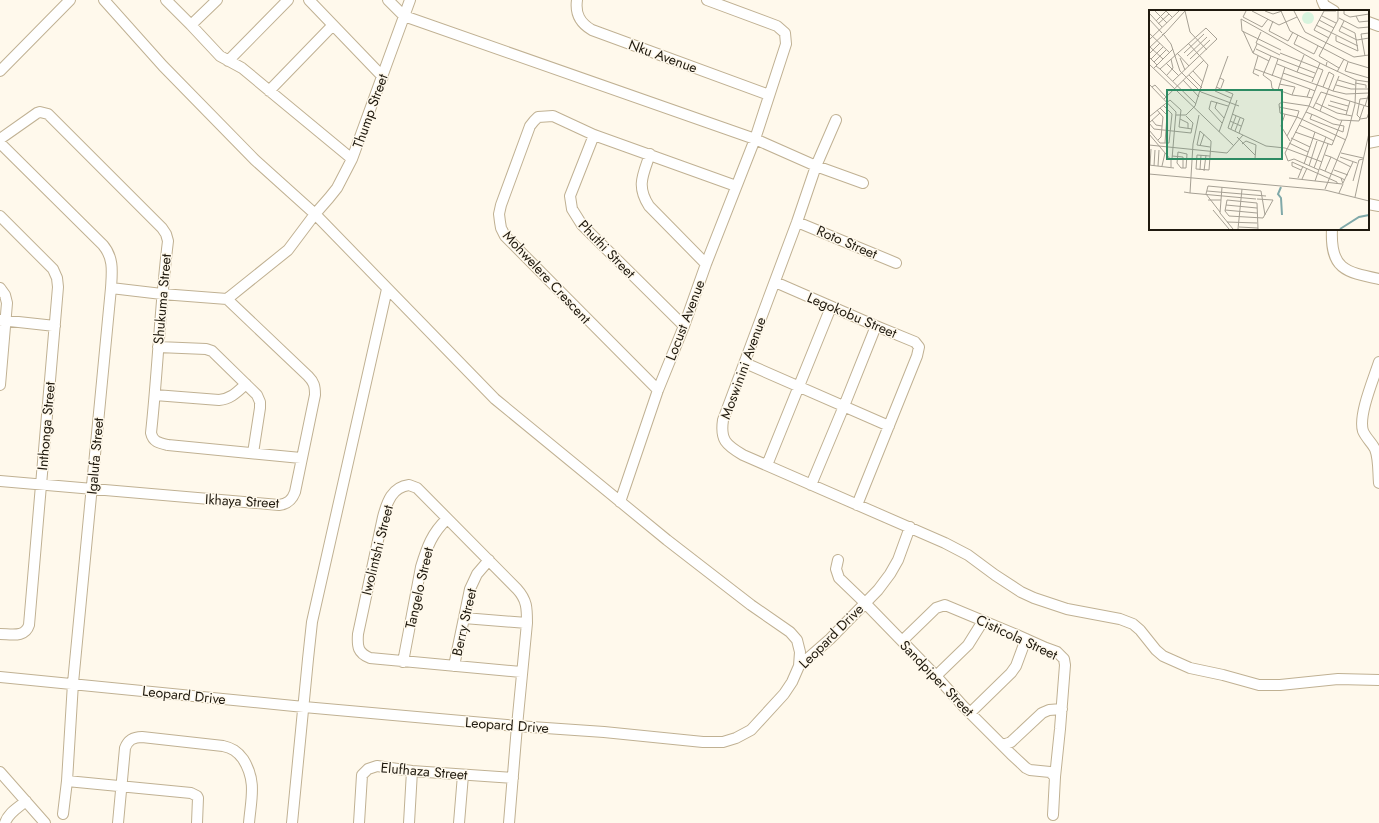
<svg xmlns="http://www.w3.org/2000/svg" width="1379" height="823" font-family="Jost,sans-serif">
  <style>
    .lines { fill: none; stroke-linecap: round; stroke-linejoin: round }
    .minor-casing { stroke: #c0b193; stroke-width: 12 }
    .minor { stroke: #fff; stroke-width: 10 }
    .labels { text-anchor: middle; stroke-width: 3; stroke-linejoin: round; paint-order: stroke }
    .street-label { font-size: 14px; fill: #201a0f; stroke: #fff9ec }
    .inset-river { fill: none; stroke: #80a9a9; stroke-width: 2 }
    .inset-road { fill: none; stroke: #a6a094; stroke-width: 1 }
    .view { fill: #2d8b63; fill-opacity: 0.15; stroke: #2d8b63; stroke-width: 2 }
    .inset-edge { fill: none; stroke: #201a0f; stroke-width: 2 }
  </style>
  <rect width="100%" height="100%" fill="#fff9ec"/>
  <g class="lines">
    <defs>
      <path id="minor" d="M104 0 163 66 255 160 315 214 495 399 667 540 751 605 790 632 797 640 800 652 799 666
        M166 0 191 25 220 56 242 68 352 159
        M309 0 383 77
        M388 0 404 16 755 139 816 166 863 183
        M577 0C575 14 580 23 592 30L769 95
        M1322 0 1324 5 1334 11
        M1368 22 1379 26
        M191 25 217 0
        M228 61 288 0
        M0 71 70 0
        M269 91 333 25
        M836 120 816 166 797 222 723 420C720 440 726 445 743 455L945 543 968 555 995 575 1021 592 1034 598 1067 609 1120 619 1133 624 1140 630 1156 650 1163 656 1190 668 1223 675 1259 685H1280L1338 679 1379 680
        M594 135 570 196 572 209 582 225 684 326
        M0 139 37 113 40 112 48 114 162 228 166 234 168 241C160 305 158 369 151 433 153 442 159 443 168 445L301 458
        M0 143 103 245C114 258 112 272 111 288L73 683 67 781 63 814
        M1368 143 1379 141
        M650 154C643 175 636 186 649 206L706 264
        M1368 204 1379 206
        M0 216 53 269 57 278 58 287 29 625C25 638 11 634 0 634
        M797 222 896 263
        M1332 229C1330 269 1345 272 1379 279
        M775 282 876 326 915 342 919 347 917 356 857 505
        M0 288 5 295 7 303 0 385
        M111 288 162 294 227 299 288 250 315 214 329 198 337 188 352 159 410 0
        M0 320 55 326
        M158 347 206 349 212 351 257 395 260 402V408L253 453
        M1379 362C1374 378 1358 415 1363 431 1366 438 1372 443 1375 449 1379 459 1378 472 1379 483
        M745 363 889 426
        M658 390 505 236 501 228 500 222 499 214 501 205 530 126 534 121 538 117 553 116 594 135 736 186
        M155 395 219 400C231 399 237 392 246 384
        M767 465 831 307
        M0 481 279 505C288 504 292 500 295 492L315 395C315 386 314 382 308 376L227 299
        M811 485 844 406 876 326
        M620 502 658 390 684 326 706 264 755 139 786 44 785 33 777 26 707 0
        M838 560 836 569 839 578 865 603 936 676 964 707 1011 754 1026 768 1030 770 1050 772 1055 777
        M464 618 527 623
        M902 641 936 608 945 605 1017 635 1046 648 1057 652 1064 659 1065 665 1060 729 1055 777 1053 815
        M403 662 421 567C427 547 432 533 447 519
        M454 666 470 589 477 574 489 560
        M936 676 968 645 983 621
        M0 677 304 707 517 726 604 732 703 742H723L736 738 751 730 784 694 792 682 799 666 830 639 878 590 890 574 898 560 910 527
        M970 713 1011 673 1016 666 1026 639
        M1003 745 1011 742 1042 713 1049 710 1062 709
        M0 772 45 823
        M67 781 191 793 197 796 198 798 197 823
        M5 823C8 813 18 808 26 801
        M118 823 125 748C128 740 133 737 142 737L223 746C232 748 237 751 243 759 257 781 251 799 249 823
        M292 823 308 659 312 622 387 289
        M359 823 362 775 368 769 377 766 412 771 513 778
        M409 823 412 771
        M459 823 463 775
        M509 823 517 726 527 623C527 608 527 600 517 589L422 493 417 488 409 485C392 487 387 502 383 517L358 634C357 647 358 653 370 658L521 672"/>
    </defs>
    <use href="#minor" class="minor-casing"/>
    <use href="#minor" class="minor"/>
  </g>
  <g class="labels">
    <g class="street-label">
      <text transform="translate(663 56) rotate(20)" y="5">Nku Avenue</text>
      <text transform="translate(370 111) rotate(-70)" y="5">Thump Street</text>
      <text transform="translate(847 242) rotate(23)" y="5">Roto Street</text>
      <text transform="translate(607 249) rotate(46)" y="5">Phuthi Street</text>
      <text transform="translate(547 277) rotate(47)" y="5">Mohwelere Crescent</text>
      <text transform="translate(162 299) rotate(-85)" y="5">Shukuma Street</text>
      <text transform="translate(852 315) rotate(23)" y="5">Legokobu Street</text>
      <text transform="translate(685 320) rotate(-69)" y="5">Locust Avenue</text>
      <text transform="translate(743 368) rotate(-70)" y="5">Moswinini Avenue</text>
      <text transform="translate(46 426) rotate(-85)" y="5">Inthonga Street</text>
      <text transform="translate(95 456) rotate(-85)" y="5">Igalufa Street</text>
      <text transform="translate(242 501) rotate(3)" y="5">Ikhaya Street</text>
      <text transform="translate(377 550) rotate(-76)" y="5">Iwolintshi Street</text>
      <text transform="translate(419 588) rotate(-77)" y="5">Tangelo Street</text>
      <text transform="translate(464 622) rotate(-77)" y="5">Berry Street</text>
      <text transform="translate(831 636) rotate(-45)" y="5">Leopard Drive</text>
      <text transform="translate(1017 637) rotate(25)" y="5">Cisticola Street</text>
      <text transform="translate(937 678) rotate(46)" y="5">Sandpiper Street</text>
      <text transform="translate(184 695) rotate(6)" y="5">Leopard Drive</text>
      <text transform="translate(507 725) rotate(4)" y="5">Leopard Drive</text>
      <text transform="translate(424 771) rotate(5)" y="5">Elufhaza Street</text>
    </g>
  </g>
  <g transform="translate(1149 10)">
    <rect width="220" height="220" fill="#fff9ec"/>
    <path d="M153 8a6 6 0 1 1 12 0a6 6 0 1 1-12 0Z" fill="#d8f4de"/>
    <path class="inset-river" d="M132 177 129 184 132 188 133 205M191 219 210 207 220 205"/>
    <path class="inset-road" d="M6 1 18 13M36 1 41 22 58 40M97 1 94 7 113 17 119 9M103 1 130 15 148 7M116 1 124 4 133 1M132 1 141 21 200 52 220 58M145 1 156 22 205 47 220 45M189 1V10L170 46 190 58M195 1V4L201 7 220 4M1 4 13 17M173 6 187 13M207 6 210 12 220 11M190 8 209 18 220 17M0 9 13 23M92 9 171 53 177 56 178 52M92 9 93 21 132 40M170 10 185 18M7 11 17 1 23 7M124 11 120 21 139 31 144 22M195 11 190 21 208 30 220 28M9 14 20 4M167 15 209 36M94 21 104 43M112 22 107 33 131 45M0 23 21 43M16 23 36 1M15 25 22 34 31 61 52 82 90 96M149 25 145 34 165 44 169 36M187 26V31L209 41 206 23 192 16M180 28 165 20 175 1H187M0 30 30 1M108 34 104 43 120 51M1 37 14 49M0 38 16 23 13 25M107 39 122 46M28 43 40 56M35 43 55 24M131 43 174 60 160 96 136 143 139 151 145 149 170 160M0 44 11 33M38 46 58 27M79 46 66 81 82 88M109 46 104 63 110 66M216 46 212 24 220 23M0 47 8 55 5 58M31 48 36 60M2 49 14 37M41 49 61 30M5 52 17 40M199 52 196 61 220 68M17 53 30 66M0 54 85 136M128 54 148 62 155 45M8 55 24 39M7 56 11 59 57 18 68 29 24 71M177 56 207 70 220 72M136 57 129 80 143 85M11 59 47 94M106 59 161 79M44 61 54 72M148 62 165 68M188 62 195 49M134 63 174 77M18 65 24 58 22 49M40 65 53 78M185 65 180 62 174 77 184 81 190 66M123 66 129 49M71 68 75 70 72 78M34 70 50 87M189 70 206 75M163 72 171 53M206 73 217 75V78M0 74 27 102 23 149M130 74 146 77 143 85 158 87M187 75 202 79H220M3 77 6 75 17 87M67 77 84 84 70 122M126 80 123 78 122 71 114 65 122 46 166 63M184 81 197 84 220 83 216 96M163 88 158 87 161 79 166 81M15 89 55 50M88 90 79 118 117 136 136 138 168 150 165 158M181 91 199 96M68 92 66 98 75 108M167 93 188 103 203 106M179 95 198 101M130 97 150 101 148 107 197 130M11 98 18 105 16 133M164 98 172 82 220 97M8 100 14 107 12 127 9 130M171 101 185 65M157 102 167 106 184 114 195 116 194 122 161 109 163 104M83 104 95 109 90 123M136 104 132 116 141 131M27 105H37L46 96 59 55 39 33M197 105 201 91M0 107 21 90 32 100 30 117 43 119M211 108 208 105 211 89 220 88M31 109 39 113V118M211 109 218 108 220 102M3 110 7 115 13 116M81 111 92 116M0 113 5 119 42 123 44 113 37 106M0 113 11 103M73 113 60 99 62 91 79 96M150 115 177 127M82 119 87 106M0 120 11 133H20L23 104 14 95M86 121 91 108M146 122 183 135 193 110M0 124 22 150V157M138 126 148 107 131 103 130 94 133 92 160 96 190 110 210 111 215 96M88 127 106 145M142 128 161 137 166 122M140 133 159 142M93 134 97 131 107 135 106 149M0 135 78 143 94 125M51 136 55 124M29 142 38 144 37 158H32L28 153ZM192 143 214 148M23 146 34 147V158M61 146 48 145 47 159 60 160 62 133V131L51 121 48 135 61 137M182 147 202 157M191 147 208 153M173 152 168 150 177 127 185 131M155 154 161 137M0 155 25 158M1 155 2 139M5 156 6 140M9 156 10 140M13 156 16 143M160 156 168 131M171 159 192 168M51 160 52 145M152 160 143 156V152L188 172V174M185 160 199 165M55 161 57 145M176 161 182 147 176 145M0 164 176 180 220 191M140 168 193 174M149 168 154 156M153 169 158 158M166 171 179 134M204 171 210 150 214 149M194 173 204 152M73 177 71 203 84 219M176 179 198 126 206 94 207 70M58 181 117 186M35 182 41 183 44 134 50 105M41 183 107 189M190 183 194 174 192 168 196 170M57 184 59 176 112 181 116 205M57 184 71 202M206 187 220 123M108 189 124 190 114 208 80 206 76 201 78 190 108 193M59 190H72M108 193 109 219M77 195 108 198M64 200 80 219M76 200 108 203M78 212 108 213M90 217 109 218M89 219 93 179"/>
    <path class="view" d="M18 80H133V149H18Z"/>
    <rect width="220" height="220" class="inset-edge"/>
  </g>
</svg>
